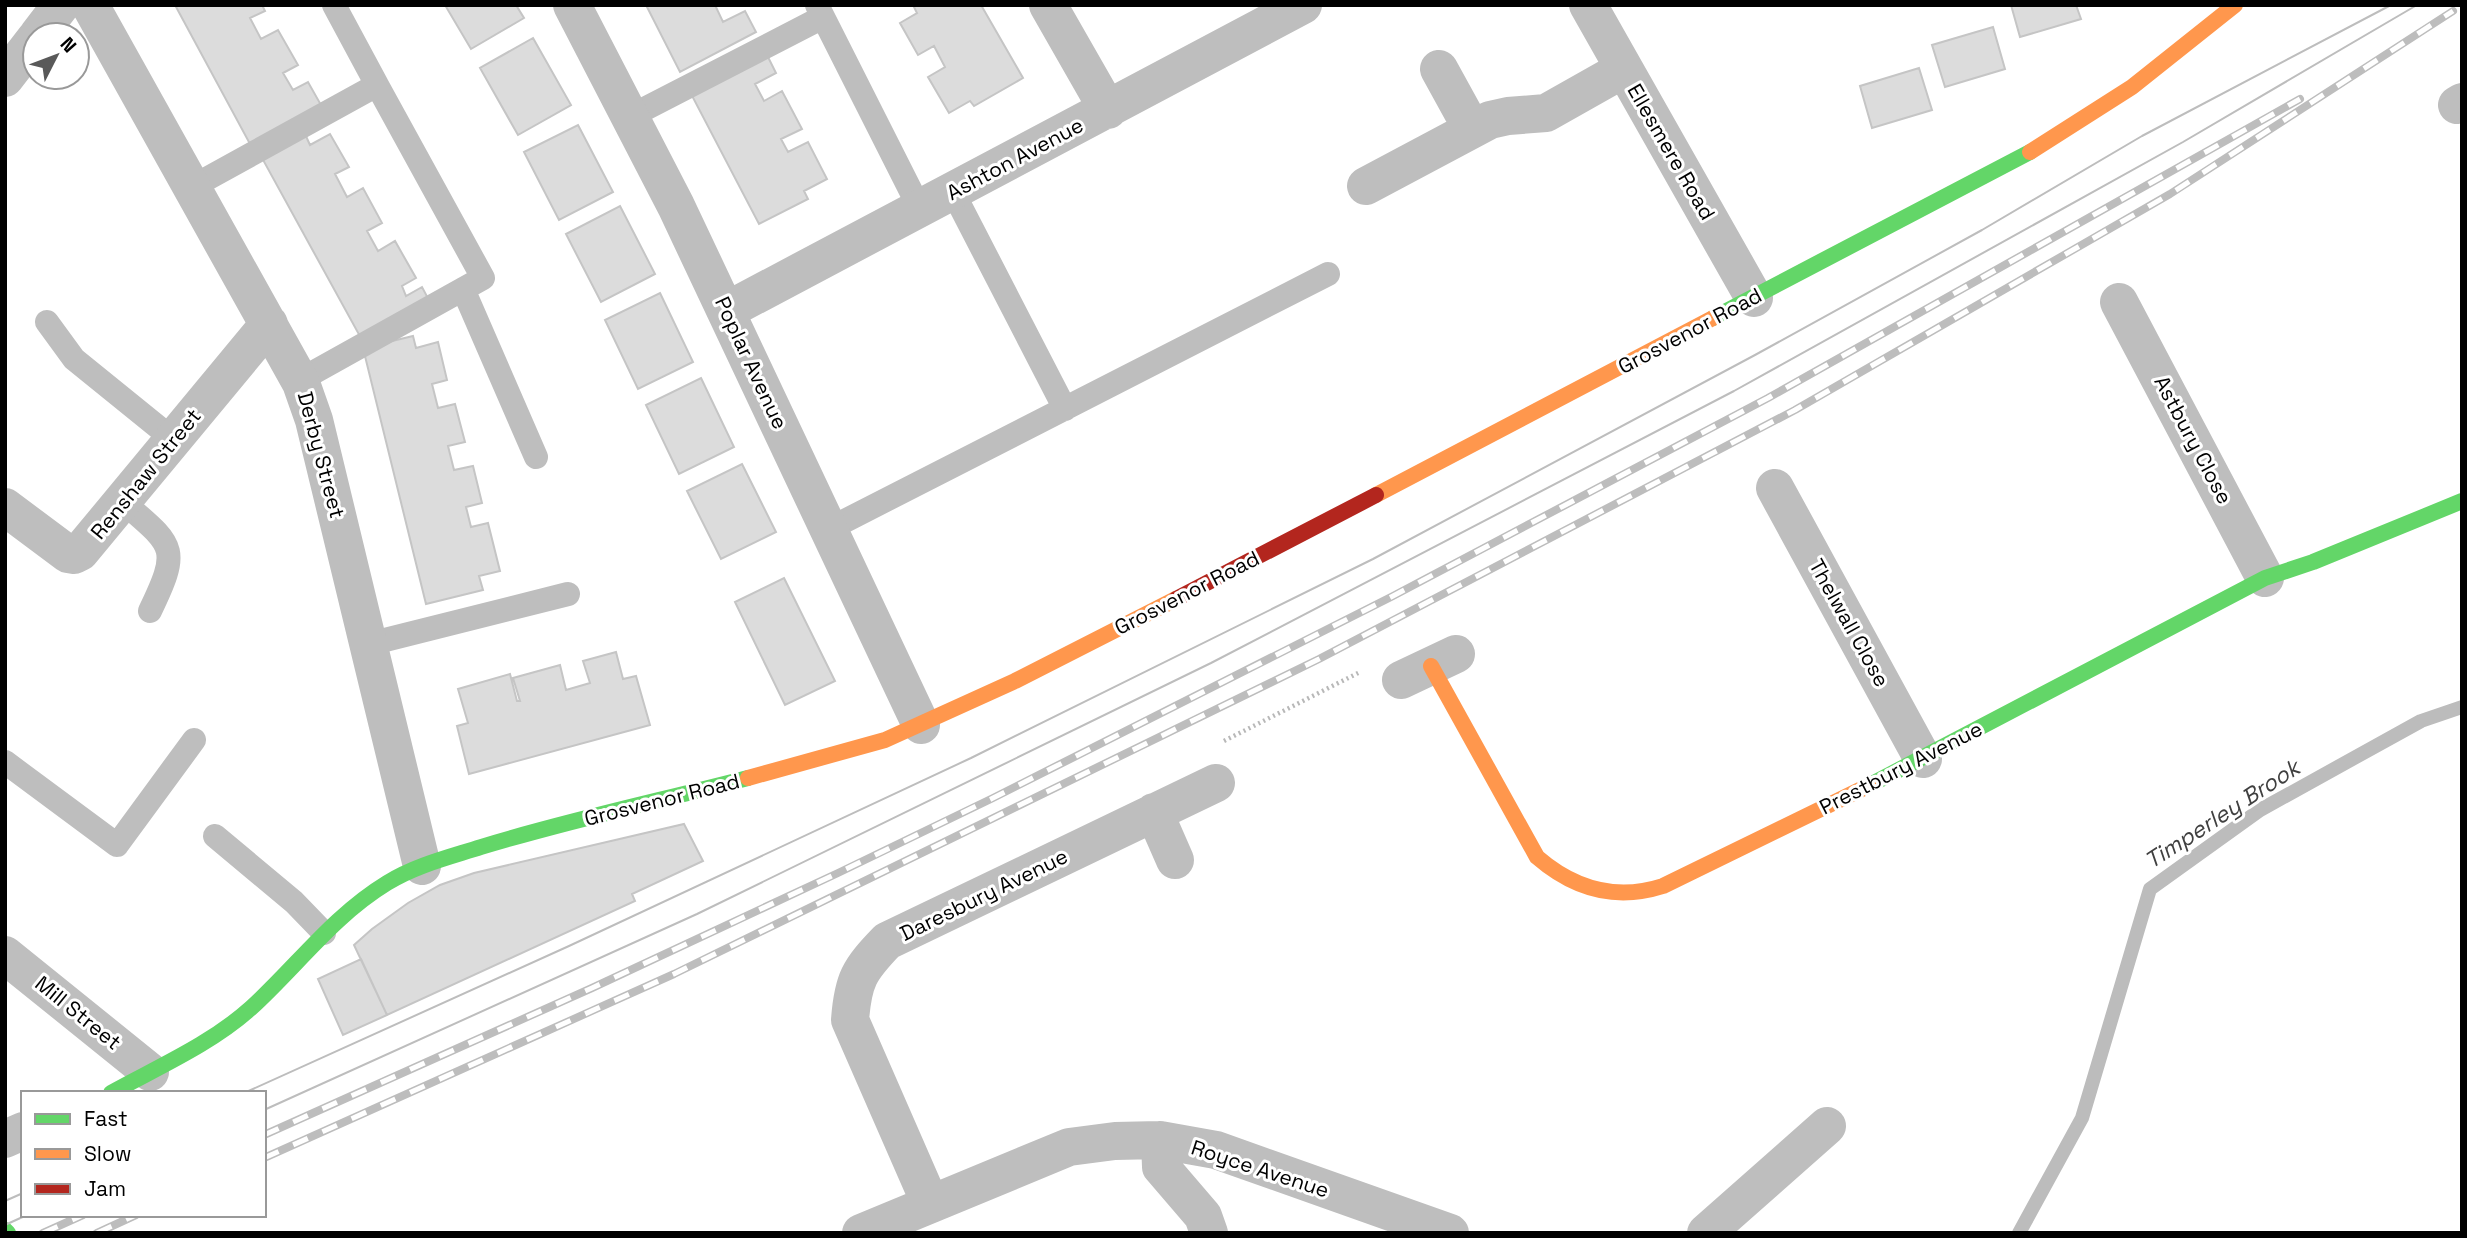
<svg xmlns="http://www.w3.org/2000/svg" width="2467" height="1238" font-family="'Space Grotesk',sans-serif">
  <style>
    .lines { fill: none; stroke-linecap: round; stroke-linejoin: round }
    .stream { stroke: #bcbcbc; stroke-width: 14 }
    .building { fill: #dcdcdc; stroke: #c5c5c5; stroke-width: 2 }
    .path { stroke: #b8b8b8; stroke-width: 4.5; stroke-dasharray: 2 3.5; stroke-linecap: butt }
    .lane { stroke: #bebebe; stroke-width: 24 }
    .street { stroke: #bebebe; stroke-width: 38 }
    .fast { stroke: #63d668; stroke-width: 16 }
    .slow { stroke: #ff974d; stroke-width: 16 }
    .jam { stroke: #b3261e; stroke-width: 16 }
    .tram { stroke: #bdbdbd; stroke-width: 2 }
    .rail-casing { stroke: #bdbdbd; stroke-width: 8 }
    .rail { stroke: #fff; stroke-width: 5; stroke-dasharray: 16; stroke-linecap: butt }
    .labels { text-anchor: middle; stroke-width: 6; stroke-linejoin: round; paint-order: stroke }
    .street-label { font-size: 21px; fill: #000; stroke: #fff }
    .water-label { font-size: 23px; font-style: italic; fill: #404040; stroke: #fff }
  </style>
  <rect width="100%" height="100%" fill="#fff"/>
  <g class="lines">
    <path class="stream" d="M2019 1233 2082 1118 2150 889 2260 810 2421 721 2462 707"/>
  </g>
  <path class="building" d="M175 5H262L265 11 250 18 261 39 278 30 298 65 283 73 293 90 308 82 321 105 250 144Z
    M445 5H516L524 18 471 49Z
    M646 5H715L723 22 745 11 756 32 680 72Z
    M913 5H981L1023 78 974 106 970 101 949 113 928 77 945 67 934 46 918 55 900 23 917 13Z
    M2011 5H2076L2081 19 2020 37Z
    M1993 27 2005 69 1945 87 1932 45Z
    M533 38 571 105 518 135 480 68Z
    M765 51 776 73 755 84 764 101 782 91 802 129 781 139 788 152 808 142 827 179 804 191 808 199 759 224 689 90Z
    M1919 68 1932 110 1872 128 1860 86Z
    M578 125 613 192 559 220 524 152Z
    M305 134 310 145 330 134 349 167 335 174 347 197 363 188 382 223 367 231 378 251 395 241 416 278 402 286 406 296 422 287 430 302 362 340 262 158Z
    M620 206 655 274 601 302 566 234Z
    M660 293 693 362 638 389 605 320Z
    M413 336 416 348 438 342 447 380 432 384 438 408 455 404 465 442 448 446 454 470 473 466 482 503 466 507 471 527 488 523 500 571 479 576 483 590 426 604 363 348Z
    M701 378 734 447 679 474 646 405Z
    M742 464 776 532 721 559 687 491Z
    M784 578 835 681 785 705 735 602Z
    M616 652 623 679 636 676 650 725 469 774 457 726 468 723 458 689 510 674 517 701H520L513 678 560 665 566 690 590 683 583 661Z
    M684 824 703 861 632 894 635 901 387 1015 354 945 372 929 408 903 440 885 474 873Z
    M361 959 387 1015 343 1035 318 979Z"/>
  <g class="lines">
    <path class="path" d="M1224 741 1360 672"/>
    <path class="lane" d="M817 5 920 209
      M631 116 823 17
      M192 187 377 85 334 5
      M953 192 1065 409
      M463 289 536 457
      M47 322 74 359 174 440
      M300 380 483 278 377 85
      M123 502C174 546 181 547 150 611
      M829 529 1328 274
      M369 644 568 594
      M5 762 117 845 194 740
      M215 836 294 902 324 933"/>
    <path class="street" d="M90 5 301 383 314 420 422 866
      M572 5 676 206 921 725
      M1048 5 1108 110
      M1588 5 1754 298
      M38 35 61 5
      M1439 69 1472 129
      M5 78 35 39
      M2457 105 2462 102
      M1366 186 1490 120 1508 116 1546 113 1624 69
      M2119 302 2265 578
      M726 311 1303 5
      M1775 488 1923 759
      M5 507 68 554 74 555 80 552 269 324
      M1401 680 1456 654
      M1154 812 1175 860
      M5 955 150 1072
      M5 1139 23 1131
      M1160 1140 1161 1167 1203 1216 1209 1233
      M930 1203 850 1020C853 980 859 970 887 941L1216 783
      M861 1233 1069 1147 1115 1141 1160 1140 1216 1150 1450 1233
      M1706 1233 1827 1126"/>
    <path class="fast" d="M1713 318 2030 152
      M1870 785 2265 578 2313 562 2462 501
      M111 1093C158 1067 211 1044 251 1008 297 966 333 916 387 883 416 865 450 857 481 847 569 820 659 801 748 778
      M5 1230 8 1233"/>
    <path class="slow" d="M2030 152 2132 87 2235 5
      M1376 495 1713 318
      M1431 666 1537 857C1574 889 1616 901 1663 886L1870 785
      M748 778 885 740 1015 681 1176 599"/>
    <path class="jam" d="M1176 599 1376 495"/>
    <path class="tram" d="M244 1093 569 946 971 758 1373 559 1755 355 1982 230 2142 136 2391 5
      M264 1110 697 914 1211 663 1734 391 2183 142 2417 5
      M5 1201 23 1193
      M5 1225 27 1215"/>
    <defs>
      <path id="rail" d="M264 1135 592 988 838 873 993 798 1393 596 1768 398 2300 99
        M264 1158 674 974 1319 659 1795 410 2170 194 2453 11
        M43 1233 83 1215
        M97 1233 136 1215"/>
    </defs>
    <use href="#rail" class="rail-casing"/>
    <use href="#rail" class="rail"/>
  </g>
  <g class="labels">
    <g class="street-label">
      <text transform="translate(1671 152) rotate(60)" y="7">Ellesmere Road</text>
      <text transform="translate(1015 159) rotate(-28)" y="7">Ashton Avenue</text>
      <text transform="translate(1690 331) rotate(-28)" y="7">Grosvenor Road</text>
      <text transform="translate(751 363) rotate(65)" y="7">Poplar Avenue</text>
      <text transform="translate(2193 440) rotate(62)" y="7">Astbury Close</text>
      <text transform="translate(321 455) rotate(75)" y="7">Derby Street</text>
      <text transform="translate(146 474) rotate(-51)" y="7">Renshaw Street</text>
      <text transform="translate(1187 593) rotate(-27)" y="7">Grosvenor Road</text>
      <text transform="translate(1849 623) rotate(61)" y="7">Thelwall Close</text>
      <text transform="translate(1901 768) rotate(-27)" y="7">Prestbury Avenue</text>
      <text transform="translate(662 800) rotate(-14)" y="7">Grosvenor Road</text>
      <text transform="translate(984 895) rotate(-26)" y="7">Daresbury Avenue</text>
      <text transform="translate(78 1013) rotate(39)" y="7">Mill Street</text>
      <text transform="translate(1260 1169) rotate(18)" y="7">Royce Avenue</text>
    </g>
    <g class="water-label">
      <text transform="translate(2222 814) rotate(-33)" y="8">Timperley Brook</text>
    </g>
  </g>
  <rect width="2467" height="1238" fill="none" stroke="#000000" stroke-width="14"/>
  <rect x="21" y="1091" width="245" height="126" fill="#ffffff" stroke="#999999" stroke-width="2"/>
  <rect x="35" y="1114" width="35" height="10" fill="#63d668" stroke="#999999" stroke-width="2"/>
  <text x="84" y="1126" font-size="21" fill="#000000">Fast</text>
  <rect x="35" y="1149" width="35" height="10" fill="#ff974d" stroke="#999999" stroke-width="2"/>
  <text x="84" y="1161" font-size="21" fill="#000000">Slow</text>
  <rect x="35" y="1184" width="35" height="10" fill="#b3261e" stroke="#999999" stroke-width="2"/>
  <text x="84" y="1196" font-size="21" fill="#000000">Jam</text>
  <g transform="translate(56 56) rotate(48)"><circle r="33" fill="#ffffff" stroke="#999999" stroke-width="2"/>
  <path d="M0-5L12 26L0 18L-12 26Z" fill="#595959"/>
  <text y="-10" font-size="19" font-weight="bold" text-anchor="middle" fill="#000000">N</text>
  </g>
</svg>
